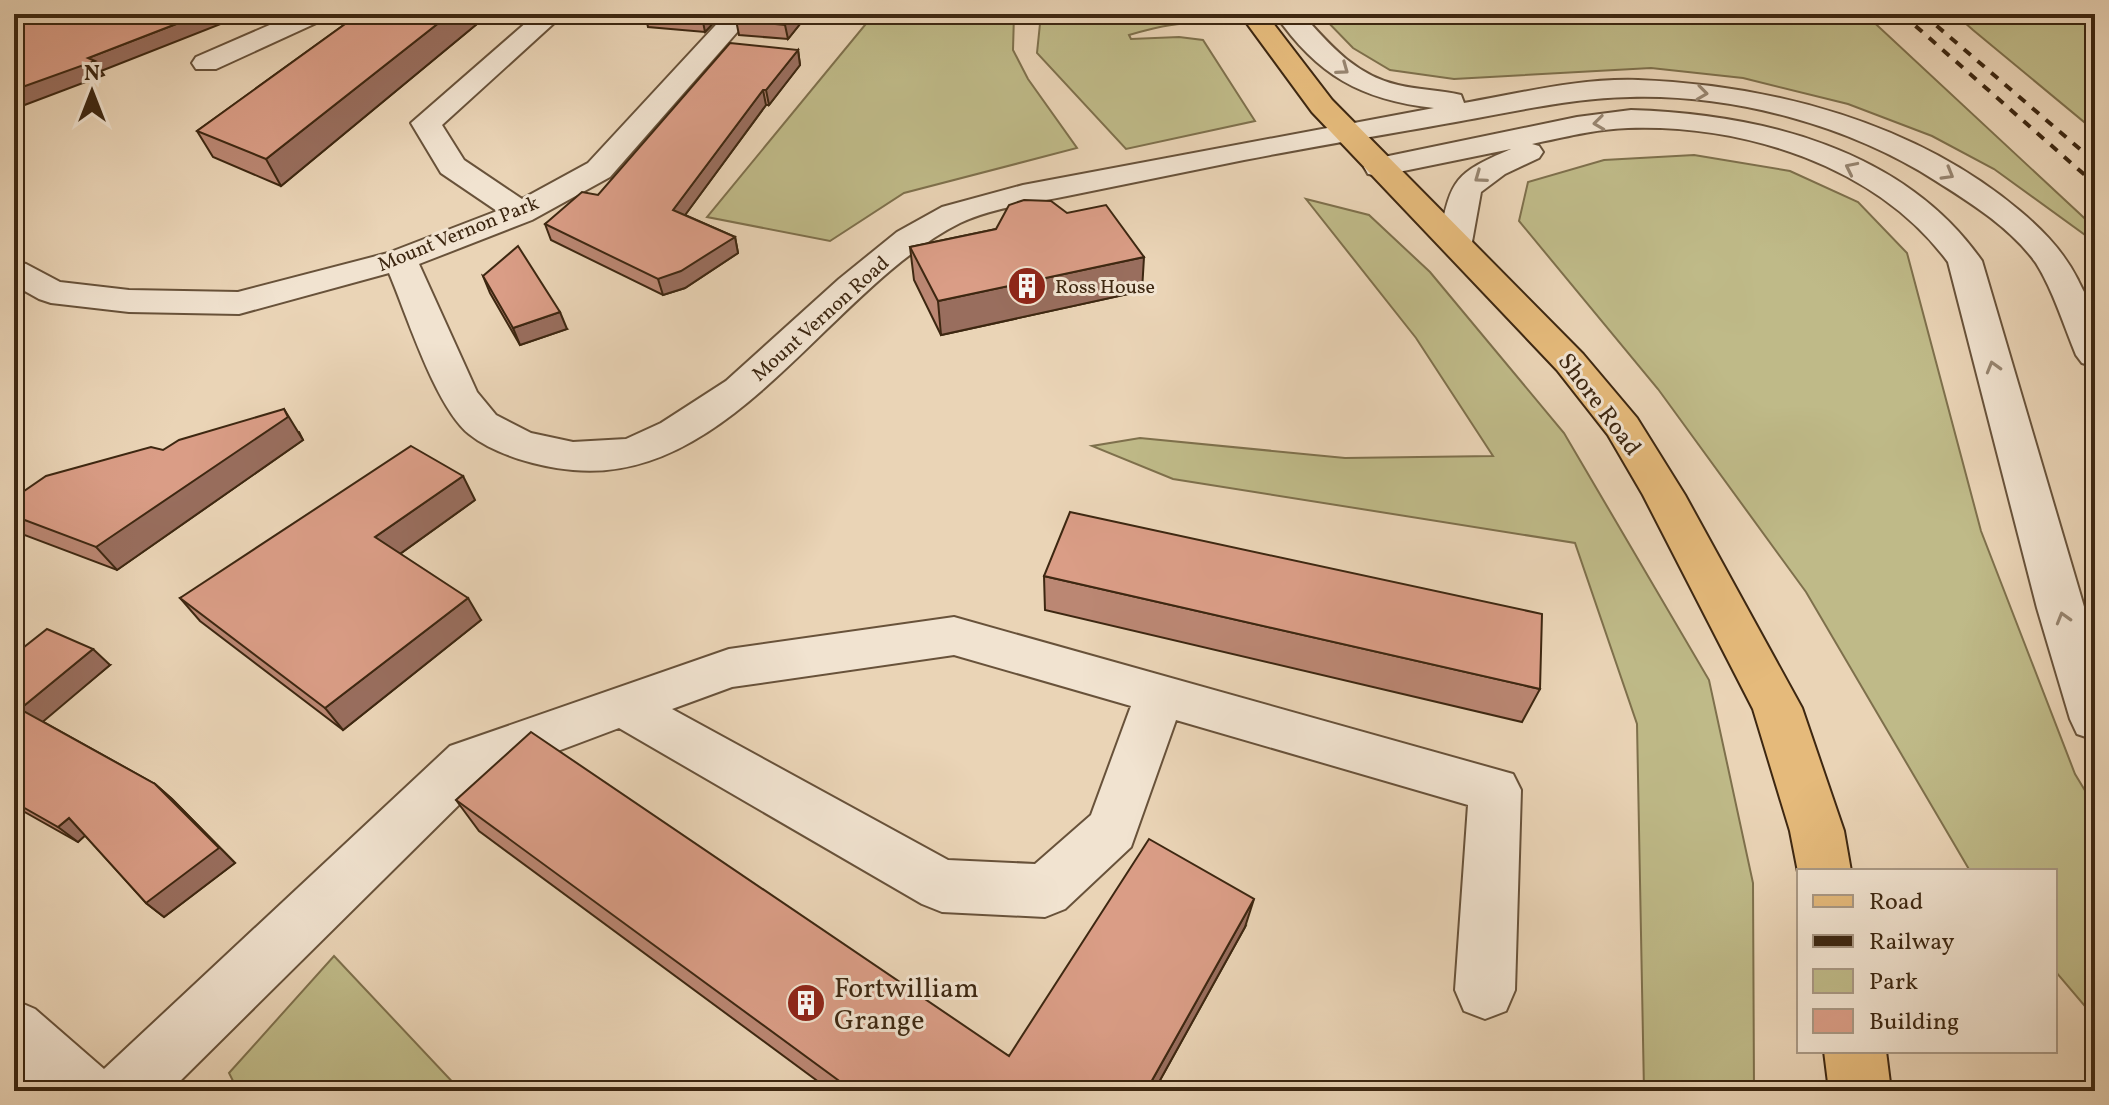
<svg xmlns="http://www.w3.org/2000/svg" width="2109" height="1105" font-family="Vollkorn,serif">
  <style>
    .green { fill: #bfba88; stroke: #7e704c; stroke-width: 2 }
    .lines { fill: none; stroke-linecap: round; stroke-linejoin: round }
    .minor-casing { stroke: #68523a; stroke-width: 4 }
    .major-casing { stroke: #3d2711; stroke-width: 4 }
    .minor { fill: #f1e3d0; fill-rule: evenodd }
    .major { fill: #e5ba7b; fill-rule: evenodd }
    .rail { stroke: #3d2711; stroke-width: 4; stroke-dasharray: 9 9; stroke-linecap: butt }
    .wall { fill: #bb8773; stroke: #3d2711; stroke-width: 2 }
    .shaded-wall { fill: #996e5e; stroke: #3d2711; stroke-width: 2 }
    .building { fill: #da9d86; stroke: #3d2711; stroke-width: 2 }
    .oneway { stroke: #978570 }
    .labels { text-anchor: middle; stroke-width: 6; stroke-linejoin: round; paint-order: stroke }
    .far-street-label { font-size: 20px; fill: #3d2711; stroke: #f1e3d0 }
    .far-poi-label { font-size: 20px; fill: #3d2711; stroke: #f1e3d0; text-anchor: start }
    .street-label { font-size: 24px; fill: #3d2711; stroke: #f1e3d0 }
    .near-poi-label { font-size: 28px; fill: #3d2711; stroke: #f1e3d0; text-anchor: start }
  </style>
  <rect width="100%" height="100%" fill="#ead4b6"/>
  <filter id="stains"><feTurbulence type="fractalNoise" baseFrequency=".0025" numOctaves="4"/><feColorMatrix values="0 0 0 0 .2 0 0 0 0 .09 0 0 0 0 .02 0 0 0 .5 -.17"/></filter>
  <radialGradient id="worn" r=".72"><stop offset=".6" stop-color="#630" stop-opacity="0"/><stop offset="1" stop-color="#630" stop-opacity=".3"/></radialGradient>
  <path class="green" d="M874 14H1014L1013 50 1028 79 1077 148 904 193 830 241 707 217Z
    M1041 14H1188L1190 23C1169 24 1149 29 1129 35L1131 39 1179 37 1203 40 1255 121 1126 149 1037 53Z
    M1320 14H1865L2095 228V250L2085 235 1994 169 1932 136 1848 104 1743 78 1651 68 1454 79 1390 70 1353 48Z
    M1955 14H2095V131L1973 30Z
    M1694 155 1790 171 1858 202 1907 253 1981 531 2075 774 2095 807V1018L2055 971V871H1970L1806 592 1658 389 1519 221 1528 182 1604 160Z
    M1306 199 1369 215 1430 272 1564 433 1709 680 1753 883 1754 1091H1644L1637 724 1575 543 1173 479 1092 446 1140 438 1345 458 1493 456 1416 338Z
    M334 956 461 1091H238L229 1073Z"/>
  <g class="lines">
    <defs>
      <path id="minor" d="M295 14H329L325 19 216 69H196L192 63 196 57Z
        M536 14H564L442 125 464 160 522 199 588 163 726 14H753L610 177 532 220 419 264 477 392 496 415 531 433 573 442 626 439 661 423 726 381 839 279 897 232 942 207 1023 185 1434 108C1361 100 1317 75 1275 14H1302C1330 45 1355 75 1398 85 1419 90 1440 90 1461 95L1464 103C1521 93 1580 78 1638 80 1772 85 1916 123 2020 211 2044 231 2064 252 2078 280 2083 291 2093 306 2095 318 2097 334 2095 351 2095 367L2082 363 2076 355C2064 326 2053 290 2036 263 2011 228 1971 203 1936 181 1849 125 1733 94 1630 97 1573 98 1517 111 1461 121 1389 134 1316 146 1244 160 1185 172 1126 184 1067 196 1032 203 992 208 960 223 831 287 732 485 573 470 540 467 495 455 469 434 435 406 407 315 389 273L239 314 129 312 51 303 39 299 14 285V261L26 264 60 282 129 290 238 292 388 253 497 211 441 173 411 123Z
        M1631 110C1761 114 1904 149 1982 261L2095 644V740L2077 734 2070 719 2037 608 1948 262C1877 166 1745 124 1628 128 1596 129 1564 137 1532 144L1539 146 1543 152 1539 158 1505 174 1481 192 1472 242 1467 249 1455 252 1443 249 1438 242C1452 181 1450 175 1511 149L1379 176 1368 174 1364 167 1368 160 1379 158 1577 117Z
        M954 617 1513 774 1521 790 1515 990 1506 1011 1485 1019 1464 1011 1455 990 1468 805 1176 720 1131 847 1065 909 1045 917 942 912 922 904 619 728 486 778 170 1091H36L14 1071V1000L35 1009 104 1069 450 746 729 649ZM954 655 1131 706 1091 815 1035 864 948 860 672 709 732 687Z"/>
      <path id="major" d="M1240 14H1266L1332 100 1583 354 1637 418 1685 495 1802 708 1844 831 1851 871H1799V877L1790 831 1753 709 1643 495 1608 435 1557 370 1312 112Z
        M1824 1051H1886L1891 1091H1829Z"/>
    </defs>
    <use href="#minor" class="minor-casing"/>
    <use href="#major" class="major-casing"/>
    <use href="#minor" class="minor"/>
    <use href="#major" class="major"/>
    <path class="rail" d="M1902 14 2095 184
      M1923 14 2095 162"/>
  </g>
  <path class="wall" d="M359 14H489L281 186 213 157 197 131Z
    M645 14H722L705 32 648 27Z
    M741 14H808L788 39 739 35 736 20Z
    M798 50 800 65 769 105H766L685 215 735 237 738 253 685 288 663 295 551 240 545 224 598 195Z
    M996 229 1142 291 941 335 914 280 910 247Z
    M483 276 567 329 520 345 490 293Z
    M299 432 303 440 117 570 19 533 14 528V498L163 450Z
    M475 500 400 554 481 620 343 730 200 621 180 598Z
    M1044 576 1540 689 1522 722 1045 610Z
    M14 655 110 665 42 721 155 784 172 799 235 863 164 917 146 903 85 835 78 842 14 806Z
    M456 800 1009 1056 1245 927 1154 1091H831L479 831Z"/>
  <path class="shaded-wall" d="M202 14H240L241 16 101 71 104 75 14 109V90L88 58Z
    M450 14H489L281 186 266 159Z
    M705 14H722L705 32 702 17Z
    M794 14H808L788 39 785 25Z
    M798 50 800 65 769 105 766 90Z
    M763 90 766 105 677 226 673 210Z
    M735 237 738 253 685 288 663 295 658 279Z
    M1144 257 1142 291 941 335 938 301Z
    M560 312 567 329 520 345 513 328Z
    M284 409 303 440 117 570 96 547Z
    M463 476 475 500 390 561 375 537Z
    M468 598 481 620 343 730 325 708Z
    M93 649 110 665 39 725 20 709Z
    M155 784 172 799 235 863 164 917 146 903Z
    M69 818 88 833 78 842 58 827Z
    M1254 899 1245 927 1154 1091H1146Z"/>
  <path class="building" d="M14 14H202L88 58 95 61 14 90Z
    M359 14H450L266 159 197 131Z
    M663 14H705L702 17Z
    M741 14H794L785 25 736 20Z
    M730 43 798 50 766 90H763L673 210 735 237 681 271 658 279 545 224 582 192 598 195Z
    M1024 200 1051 201 1067 213 1106 205 1144 257 938 301 910 247 996 229 1009 205Z
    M518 246 560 312 513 328 483 276Z
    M284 409 288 417 96 547 14 516V498L46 476 151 447 163 450 179 440Z
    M411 446 463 476 375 537 468 598 325 708 180 598Z
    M1070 512 1542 614 1540 689 1044 576Z
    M47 629 93 649 20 709 155 784 219 848 146 903 69 818 58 827 14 802V655Z
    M531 732 1009 1056 1149 839 1254 899 1146 1091H853L456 800Z"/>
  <defs><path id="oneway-chevron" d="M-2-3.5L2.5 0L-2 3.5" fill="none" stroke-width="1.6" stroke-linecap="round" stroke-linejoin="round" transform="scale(2)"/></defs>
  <g class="oneway">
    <use href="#oneway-chevron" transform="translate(1343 69) rotate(36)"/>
    <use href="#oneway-chevron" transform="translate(1702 93) rotate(8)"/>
    <use href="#oneway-chevron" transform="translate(1599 123) rotate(173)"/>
    <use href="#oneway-chevron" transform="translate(1851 168) rotate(-154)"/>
    <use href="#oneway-chevron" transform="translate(1948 174) rotate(30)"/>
    <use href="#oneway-chevron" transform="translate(1480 177) rotate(144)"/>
    <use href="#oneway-chevron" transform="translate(1993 367) rotate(-106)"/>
    <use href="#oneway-chevron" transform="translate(2063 618) rotate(-106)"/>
  </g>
  <defs>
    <symbol id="building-disc" viewBox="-11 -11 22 22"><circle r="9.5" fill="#8f2418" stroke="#f1e3d0"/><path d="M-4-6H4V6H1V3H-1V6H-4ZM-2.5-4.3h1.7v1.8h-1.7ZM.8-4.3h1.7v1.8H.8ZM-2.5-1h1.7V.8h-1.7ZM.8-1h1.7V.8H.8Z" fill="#fff"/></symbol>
  </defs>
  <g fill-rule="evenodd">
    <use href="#building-disc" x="1005" y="264" width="44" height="44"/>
    <use href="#building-disc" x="784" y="981" width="44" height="44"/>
  </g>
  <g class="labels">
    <g class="far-street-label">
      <text transform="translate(458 233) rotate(-22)" y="7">Mount Vernon Park</text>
      <text transform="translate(820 318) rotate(-42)" y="7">Mount Vernon Road</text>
    </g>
    <g class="far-poi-label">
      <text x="1055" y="293">Ross House</text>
    </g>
    <g class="street-label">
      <text transform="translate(1600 404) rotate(53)" y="8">Shore Road</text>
    </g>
    <g class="near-poi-label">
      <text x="834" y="997">Fortwilliam<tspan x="834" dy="32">Grange</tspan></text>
    </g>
  </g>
  <rect width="2109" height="1105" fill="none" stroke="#ead4b6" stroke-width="48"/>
  <rect x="16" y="16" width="2077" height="1073" fill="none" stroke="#3d2711" stroke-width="4"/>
  <rect x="24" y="24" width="2061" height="1057" fill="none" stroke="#3d2711" stroke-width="2"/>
  <rect x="1797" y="869" width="260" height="184" fill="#f1e3d0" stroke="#a99884" stroke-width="2"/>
  <rect x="1813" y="895" width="40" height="12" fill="#e5ba7b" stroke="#a99884" stroke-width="2"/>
  <text x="1869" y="909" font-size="24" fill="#3d2711">Road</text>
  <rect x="1813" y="935" width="40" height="12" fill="#3d2711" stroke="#a99884" stroke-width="2"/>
  <text x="1869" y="949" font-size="24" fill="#3d2711">Railway</text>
  <rect x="1813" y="969" width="40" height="24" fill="#bfba88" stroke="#a99884" stroke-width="2"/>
  <text x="1869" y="989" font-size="24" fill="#3d2711">Park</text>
  <rect x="1813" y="1009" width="40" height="24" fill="#da9d86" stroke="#a99884" stroke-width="2"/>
  <text x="1869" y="1029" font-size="24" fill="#3d2711">Building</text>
  <g transform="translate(92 92)" stroke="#f1e3d0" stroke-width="6" paint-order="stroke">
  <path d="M0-6L14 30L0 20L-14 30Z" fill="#3d2711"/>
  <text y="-12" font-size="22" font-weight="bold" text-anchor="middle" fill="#3d2711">N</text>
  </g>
  <rect width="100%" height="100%" filter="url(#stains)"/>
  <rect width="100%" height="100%" fill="url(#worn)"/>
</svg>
